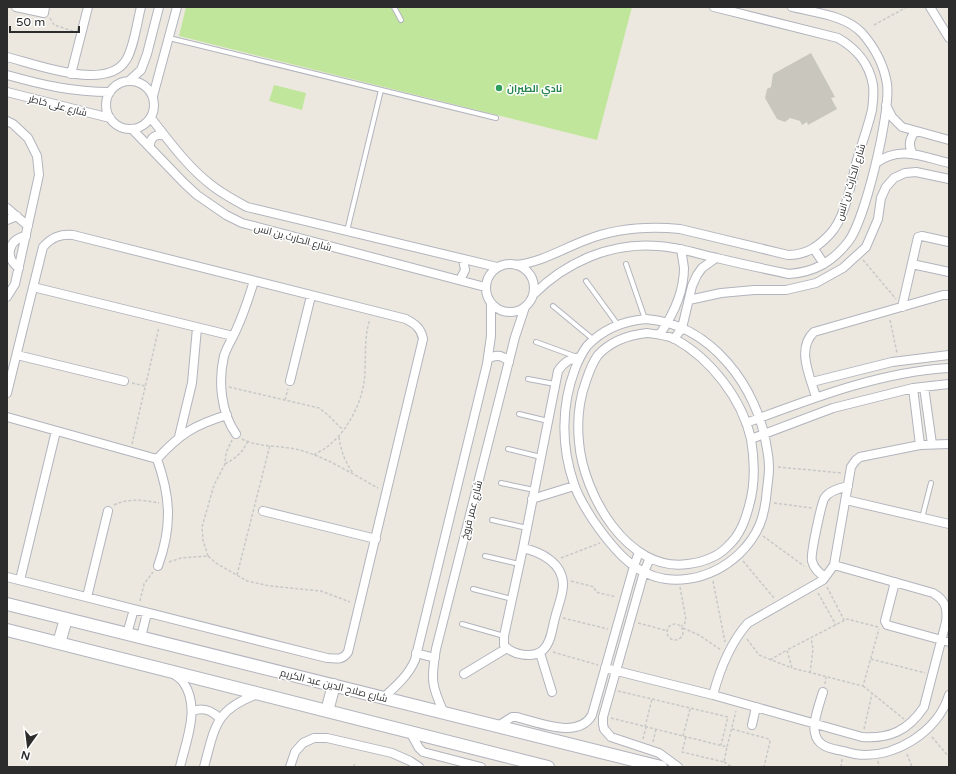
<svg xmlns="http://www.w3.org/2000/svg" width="956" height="774" font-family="'Varela Round',Cairo,sans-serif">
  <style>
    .pitch { fill: #c0e69b }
    .building { fill: #c8c6bd }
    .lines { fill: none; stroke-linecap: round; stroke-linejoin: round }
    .lane-casing { stroke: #b2b4be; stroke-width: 6 }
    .street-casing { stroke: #b2b4be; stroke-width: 10 }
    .secondary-casing { stroke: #b2b4be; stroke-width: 14 }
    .path { stroke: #c8c8c8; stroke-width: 1.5; stroke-dasharray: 3 2; stroke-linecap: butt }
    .lane { stroke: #fff; stroke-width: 4 }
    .street { stroke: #fff; stroke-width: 8 }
    .secondary { stroke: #fff; stroke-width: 12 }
    .leisure-dot { fill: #2e9e5b; stroke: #fff; stroke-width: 1.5 }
    .labels { text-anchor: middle; stroke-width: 3; stroke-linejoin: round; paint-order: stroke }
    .leisure-label { font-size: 10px; font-weight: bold; fill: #27864d; stroke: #fff; text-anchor: start }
    .street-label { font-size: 10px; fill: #2c2c2c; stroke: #fff }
  </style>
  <rect width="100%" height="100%" fill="#ece8df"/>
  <path class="pitch" d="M186 7H632L597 140 179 36Z
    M274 85 306 93 302 110 269 101Z"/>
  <path class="building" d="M811 53 835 97 831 98 837 109 808 125 807 122 802 125 800 121 790 118 785 122 777 119 765 98 767 89 771 87 773 74Z"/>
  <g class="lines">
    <defs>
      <path id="lane" d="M394 7 401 20
        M169 38 496 118
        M347 231 381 90
        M626 264 645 319
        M586 281 618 325
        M553 306 594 340
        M536 342 577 357
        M528 379 555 384
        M519 414 548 421
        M508 449 541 457
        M501 483 534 490
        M922 518 931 483
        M492 520 527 528
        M485 556 519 564
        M473 589 512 599
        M462 624 504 636"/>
      <path id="street" d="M16 7 44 13 45 7
        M930 7 949 38
        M7 57C35 64 107 92 126 60 134 48 137 22 141 7
        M71 74 88 7
        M7 75C43 85 72 92 110 92
        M130 80 141 70 147 54 159 7
        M106 105a24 24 0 1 1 48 0a24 24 0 1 1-48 0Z
        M7 92 110 118
        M153 96 177 7
        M886 105 892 117 902 127 949 140
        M151 118C169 141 187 166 210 184 221 193 234 200 247 207L497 267
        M7 121 13 124 28 138 37 156 39 175 15 284 7 297
        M132 129 184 183 197 195 226 215 242 223 485 287
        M150 147C149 137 157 133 165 136
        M913 154C908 146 909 139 915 132
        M876 163C900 145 923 157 949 163
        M7 208 28 226
        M7 220 17 216
        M814 249 824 264
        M486 288a24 24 0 1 1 48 0a24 24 0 1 1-48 0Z
        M912 264 949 272
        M516 265C542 262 562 249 586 240 616 228 648 226 680 229L788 255C806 255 818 247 830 234 846 217 851 182 857 160 862 143 868 127 872 110 873 102 874 93 873 85 869 63 857 49 838 38L714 7
        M19 268C4 258 8 239 26 236
        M460 280 465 270 463 259
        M33 287 233 336
        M534 294C566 262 611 242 658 246 678 247 698 254 717 258 741 264 765 269 789 274 815 272 832 262 848 242 865 221 891 111 887 84 884 65 875 48 862 33 845 15 815 13 792 7
        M689 300 721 293 754 290H786L816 283 843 268 866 247 878 219 881 198 886 187 894 178 905 173 916 172 949 179
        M902 307 918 237 922 236 949 242
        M646 319C711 324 758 387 767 449 768 454 769 461 769 467 769 474 768 482 767 489 765 516 759 535 739 554 711 580 667 590 634 566 618 555 604 536 593 520 586 509 578 497 574 484 561 447 561 406 575 369 578 361 582 353 587 346 603 329 623 321 646 319Z
        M647 333C656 334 666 335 675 339 711 359 742 399 751 439 755 462 755 485 749 506 745 521 740 535 728 546 718 557 703 562 688 564 627 573 583 493 579 442 577 422 579 400 586 381 589 372 592 363 598 355 611 341 628 335 647 333Z
        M660 334C673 315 684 291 684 268 683 261 682 255 681 249
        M674 339 682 328 692 286 697 275 702 268 716 258
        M17 355 124 381
        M488 359C496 354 503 355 509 362
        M290 381 311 296
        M812 382 892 362 949 355
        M924 387 932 444
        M913 388 920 445
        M7 393 43 247C52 237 60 234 73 235L406 319C415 324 421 328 423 339L348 652C343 660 337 659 327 658L7 577
        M816 397C810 376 796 349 814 332L943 295H949
        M7 417 157 459
        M746 423C811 399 879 372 949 368
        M236 434C221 413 218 381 224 356 227 346 233 338 237 328 244 313 249 297 254 281
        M179 437 192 383 197 328
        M751 439 833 408 913 388 949 384
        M157 459C171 498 172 527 158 566
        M157 459C180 434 194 425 227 415
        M532 499 574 486
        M846 500 949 524
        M263 511 376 539
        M523 548C541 552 563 563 563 585 563 595 557 609 555 618 552 629 551 643 543 650 533 659 512 655 504 645V636L523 548 558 371C564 362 569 359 580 357
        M650 558 644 572 603 717V724L604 729 611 737 659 753 678 767
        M825 577C819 573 814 569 812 561 810 555 821 506 824 499 828 491 840 488 848 486
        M20 580 56 431
        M895 582 885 621 887 625 949 642
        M87 597 108 511
        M127 634 134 609
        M141 637 147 613
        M416 653 435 658
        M540 653 552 692
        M605 668 713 695 862 737C889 739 908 731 924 707L946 622C948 608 945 600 933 593L834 565
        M174 674C177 677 181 679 183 682 201 707 186 741 180 767
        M464 674 507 648
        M823 692C820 702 812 723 815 733 817 745 828 748 838 750 844 751 850 753 855 754 893 760 938 732 949 695
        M713 695C720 669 730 643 748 623L823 580 834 565 851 467 856 460 860 457 920 445 949 444
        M383 698C396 686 408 676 415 660L487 364 491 336V303
        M192 711C204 707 212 710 220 719
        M444 713C431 685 431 679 436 649L515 337 525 307
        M752 725 756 707
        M498 726 512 717H516C538 722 578 740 592 715L634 566 639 552
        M410 732 419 748 423 752 481 767
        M204 767C215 727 215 709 258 694
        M290 767 295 752 303 743 314 738H327L392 753 410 761 419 767"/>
      <path id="secondary" d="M7 604 661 767
        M7 630 548 767
        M59 643 66 619
        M327 711 334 685"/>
    </defs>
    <use href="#lane" class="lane-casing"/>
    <use href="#street" class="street-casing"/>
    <use href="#secondary" class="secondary-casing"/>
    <path class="path" d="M50 18 54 25 73 31
      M874 25 907 7
      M863 260 896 299
      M890 320 897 353
      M132 383 145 386
      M229 387 319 408 328 415 343 430
      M285 400 288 389
      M339 437C341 451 345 462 353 473
      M242 439C259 448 284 445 303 451 330 459 354 475 378 488
      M132 444 159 327
      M314 455C318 452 323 450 327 447 349 430 365 398 365 370 366 351 364 338 370 319
      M225 464C236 458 242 453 248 441
      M778 467 842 473
      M774 503 812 508
      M114 505C128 498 144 500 159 503
      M763 536 804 566
      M208 556 203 540 202 527 214 485 225 464 226 453 232 440
      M561 558 600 543
      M743 561 774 598
      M169 562 181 558 208 556 216 563 247 581 270 586 321 591 350 602
      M237 575 270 445
      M571 581 594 587 596 592 616 597
      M713 581 725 642
      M680 587 686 620 684 625 681 626
      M827 587 844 620
      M818 593 836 625
      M140 601 144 584 153 572
      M563 618 608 629
      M638 623 668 631
      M667 632a8 8 0 1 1 16 0a8 8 0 1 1-16 0Z
      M878 627 847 619 787 650 792 668 863 686 879 629
      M683 628 699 635 721 650
      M747 639 759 655 792 668
      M553 652 598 665
      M871 659 925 673
      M770 660 787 650
      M810 673 813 649 811 638
      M825 684 826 677
      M863 686 904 719
      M618 691 728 717 721 745
      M611 718 727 747 736 711
      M645 727 652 699
      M732 729 769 739 770 742 764 767
      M864 729 872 694
      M683 736 690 709
      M686 737 682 752 724 762 727 747
      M932 737 949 757
      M643 739 646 727
      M653 742 656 729
      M907 754 912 767
      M878 761 879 767
      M724 762 732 767
      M354 767 355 762
      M367 767H370
      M841 767 842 759"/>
    <use href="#lane" class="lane"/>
    <use href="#street" class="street"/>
    <use href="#secondary" class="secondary"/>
  </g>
  <circle class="leisure-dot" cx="499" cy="88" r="4"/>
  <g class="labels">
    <g class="leisure-label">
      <text x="507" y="92">نادي الطيران</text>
    </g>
    <g class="street-label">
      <text transform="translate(58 105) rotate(14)" y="4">شارع على خاطر</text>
      <text transform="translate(850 182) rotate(-73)" y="4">شارع الحارث بن انس</text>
      <text transform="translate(293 237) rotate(15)" y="4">شارع الحارث بن انس</text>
      <text transform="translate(471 510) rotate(-76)" y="4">شارع عمر فروخ</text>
      <text transform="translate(334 685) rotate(14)" y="4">شارع صلاح الدين عبد الكريم</text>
    </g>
  </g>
  <rect width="956" height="774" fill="none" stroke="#2c2c2c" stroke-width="16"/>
  <g transform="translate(28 746) rotate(194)" stroke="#ffffff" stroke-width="3" paint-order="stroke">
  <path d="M0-3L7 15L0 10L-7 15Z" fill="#2c2c2c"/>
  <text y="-6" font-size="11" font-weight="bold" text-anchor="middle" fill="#2c2c2c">N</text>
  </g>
  <path d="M10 26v6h69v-6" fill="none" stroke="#2c2c2c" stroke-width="2"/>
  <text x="16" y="26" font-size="12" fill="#2c2c2c" stroke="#ffffff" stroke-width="3" paint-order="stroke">50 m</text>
</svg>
